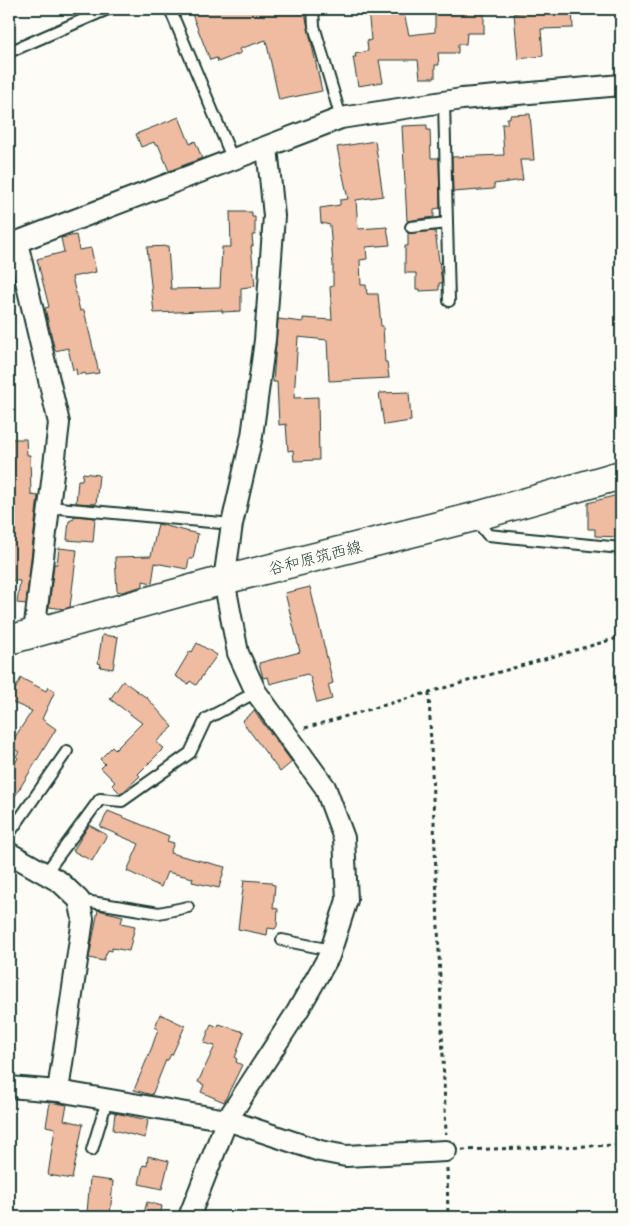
<svg xmlns="http://www.w3.org/2000/svg" width="630" height="1226" font-family="'Balsamiq Sans','Klee One',sans-serif">
  <style>
    .building { fill: #efbba1; stroke: #1f3d34 }
    .lines { fill: none; stroke-linecap: round; stroke-linejoin: round }
    .lane-casing { stroke: #1f3d34; stroke-width: 14 }
    .street-casing { stroke: #1f3d34; stroke-width: 24 }
    .secondary-casing { stroke: #1f3d34; stroke-width: 31 }
    .path { stroke: #1f3d34; stroke-width: 3; stroke-dasharray: 4 4; stroke-linecap: butt }
    .lane { stroke: #fdfcf7; stroke-width: 10 }
    .street { stroke: #fdfcf7; stroke-width: 20 }
    .secondary { stroke: #fdfcf7; stroke-width: 28 }
    .labels { text-anchor: middle; stroke-width: 5; stroke-linejoin: round; paint-order: stroke }
    .street-label { font-size: 16px; fill: #1f3d34; stroke: #fdfcf7 }
  </style>
  <rect width="100%" height="100%" fill="#fdfcf7"/>
  <filter id="ink" filterUnits="userSpaceOnUse"><feTurbulence type="fractalNoise" baseFrequency=".02" numOctaves="2"/><feDisplacementMap in="SourceGraphic" scale="10" xChannelSelector="R" yChannelSelector="G"/><feConvolveMatrix kernelMatrix="1 2 1 2 8 2 1 2 1" color-interpolation-filters="sRGB"/></filter>
  <g filter="url(#ink)">
    <path class="building" d="M190 9H304L322 91 279 100 266 40 239 49 241 53 218 62 217 58 210 60Z
      M368 9H403L409 35 435 32V9H484V33H467L466 44H458V53H438L439 65H435V78H420L418 60H379L383 82 358 86 353 57H356L355 54 368 51 367 41 371 40Z
      M548 9H572L573 28 541 29 543 56 518 59 514 13Z
      M530 114 534 160H520L523 180 494 184V189L453 192 452 157 504 155 502 124H507V118H510V115Z
      M179 117 190 144 195 141 202 158 169 171 158 144 155 145 154 142 141 147 136 134Z
      M427 125V130H430L431 158H439L440 208 434 209V217L407 221 402 126Z
      M375 141 383 196 356 200 358 229 387 227 390 245 366 247 367 259 360 260 361 285H366L367 294H378L381 326H383L385 362H387L389 378 329 381 327 340 298 337 294 398 318 397 319 460 294 461 293 450 288 451 286 424 279 425 277 382H273L278 319 303 322V318L332 320 330 287 333 286V265L330 225 321 223 320 208 340 205V200L348 199 337 147Z
      M230 212H252V217H255V235H252L253 246H251L255 286 241 288V311L222 312V310L154 313 147 247 168 246 171 289 220 288 222 247H231Z
      M435 231 442 283H439V290L420 291V289H416V273H405V246H408V233Z
      M76 235 79 250 91 248 96 272 72 277 80 311 84 310 99 373 86 375 85 373 77 375 76 369 73 370 68 348 55 351 45 308 49 307 37 259 64 252 61 238Z
      M409 392 411 421 384 425 379 393Z
      M9 439H26L27 455H30L31 495 38 496 26 604 17 603 20 581 9 580 12 491H9Z
      M83 473 99 475 96 504 76 503 78 480H82Z
      M621 494 620 537 595 536V529H588V503Z
      M74 516 95 518 93 542 67 540 69 521 74 519Z
      M158 524 198 534 193 559H189L187 569 155 563 152 583 143 581V586L122 592 117 591 115 557 151 556Z
      M59 548 77 550 70 607 64 609 49 607 54 564H57Z
      M310 587 333 683 328 685 332 699 317 703 310 676 307 674 270 684 268 677 263 678 259 663 300 652 285 593Z
      M102 635 118 637 113 669 100 667 101 664 98 663Z
      M197 643 217 655 196 685 190 681 188 684 175 676 190 651 192 652Z
      M21 678 46 691 48 687 55 691 42 719 56 729 9 806V773L18 758 16 756 19 752 9 746 32 711 9 701Z
      M123 681 147 698 173 727 156 742 164 748 138 774 140 776 121 794 112 785 115 782 101 768 105 764 100 759 112 747 115 750 142 723 110 699Z
      M254 711 292 762 280 772 242 721Z
      M108 811 169 836 167 841 174 843 170 853 225 867 219 888 192 882 193 878 167 872 161 887 127 871 139 844 100 827Z
      M89 825 107 835 92 861 73 851Z
      M244 880 271 882V884L275 885 273 908 278 909 277 926 275 929 268 928 267 935 238 929Z
      M98 910 123 916 121 923 135 926 129 951 112 948V951L108 950 103 961 89 958Z
      M160 1014 185 1026 172 1055 171 1054 168 1060H166L152 1095 134 1090 152 1047 158 1029 155 1027Z
      M211 1024 218 1027 219 1024 244 1032 235 1058 237 1059 236 1062 242 1065 224 1102 201 1092 204 1085 198 1082 215 1046 204 1043Z
      M50 1102 67 1105 64 1120 83 1124 72 1179 48 1175 55 1128 46 1126Z
      M115 1113 148 1120 145 1138 113 1130Z
      M148 1156 169 1161 162 1189 139 1184 143 1165 147 1166Z
      M90 1178 113 1181 110 1216 87 1213Z
      M147 1202 162 1206 160 1217H143Z"/>
    <g class="lines">
      <defs>
        <path id="lane" d="M170 9 233 160
          M313 9 314 26 341 118
          M9 52 108 9
          M444 102 449 301
          M411 227 447 223
          M49 507 232 524
          M475 519 488 535 621 548
          M9 834 67 751
          M45 874 100 799 122 801 190 753 206 719 256 692
          M79 900 159 913 188 907
          M282 940 331 950
          M92 1150 107 1100"/>
        <path id="street" d="M17 242 59 423 34 633
          M9 245 341 118 462 99 621 85
          M9 853 60 882 79 900 83 919 58 1091
          M9 1087 58 1091 227 1120 320 1151 346 1156 446 1151
          M189 1217 227 1120 297 1012 329 956 347 900 344 838 325 787 256 692 238 653 224 580 232 524 252 436 265 340 274 216 267 147"/>
        <path id="secondary" d="M9 640 224 580 474 517 621 475"/>
      </defs>
      <use href="#lane" class="lane-casing"/>
      <use href="#street" class="street-casing"/>
      <use href="#secondary" class="secondary-casing"/>
      <path class="path" d="M429 693 446 1134
        M305 728 621 637
        M462 1150 621 1145
        M447 1168 448 1217"/>
      <use href="#lane" class="lane"/>
      <use href="#street" class="street"/>
      <use href="#secondary" class="secondary"/>
    </g>
  </g>
  <g class="labels">
    <g class="street-label">
      <text transform="translate(315 557) rotate(-14)" y="6">谷和原筑西線</text>
    </g>
  </g>
  <rect width="630" height="1226" fill="none" stroke="#fdfcf7" stroke-width="30"/>
  <rect x="15" y="15" width="600" height="1196" fill="none" stroke="#1f3d34" stroke-width="2" filter="url(#ink)"/>
</svg>
